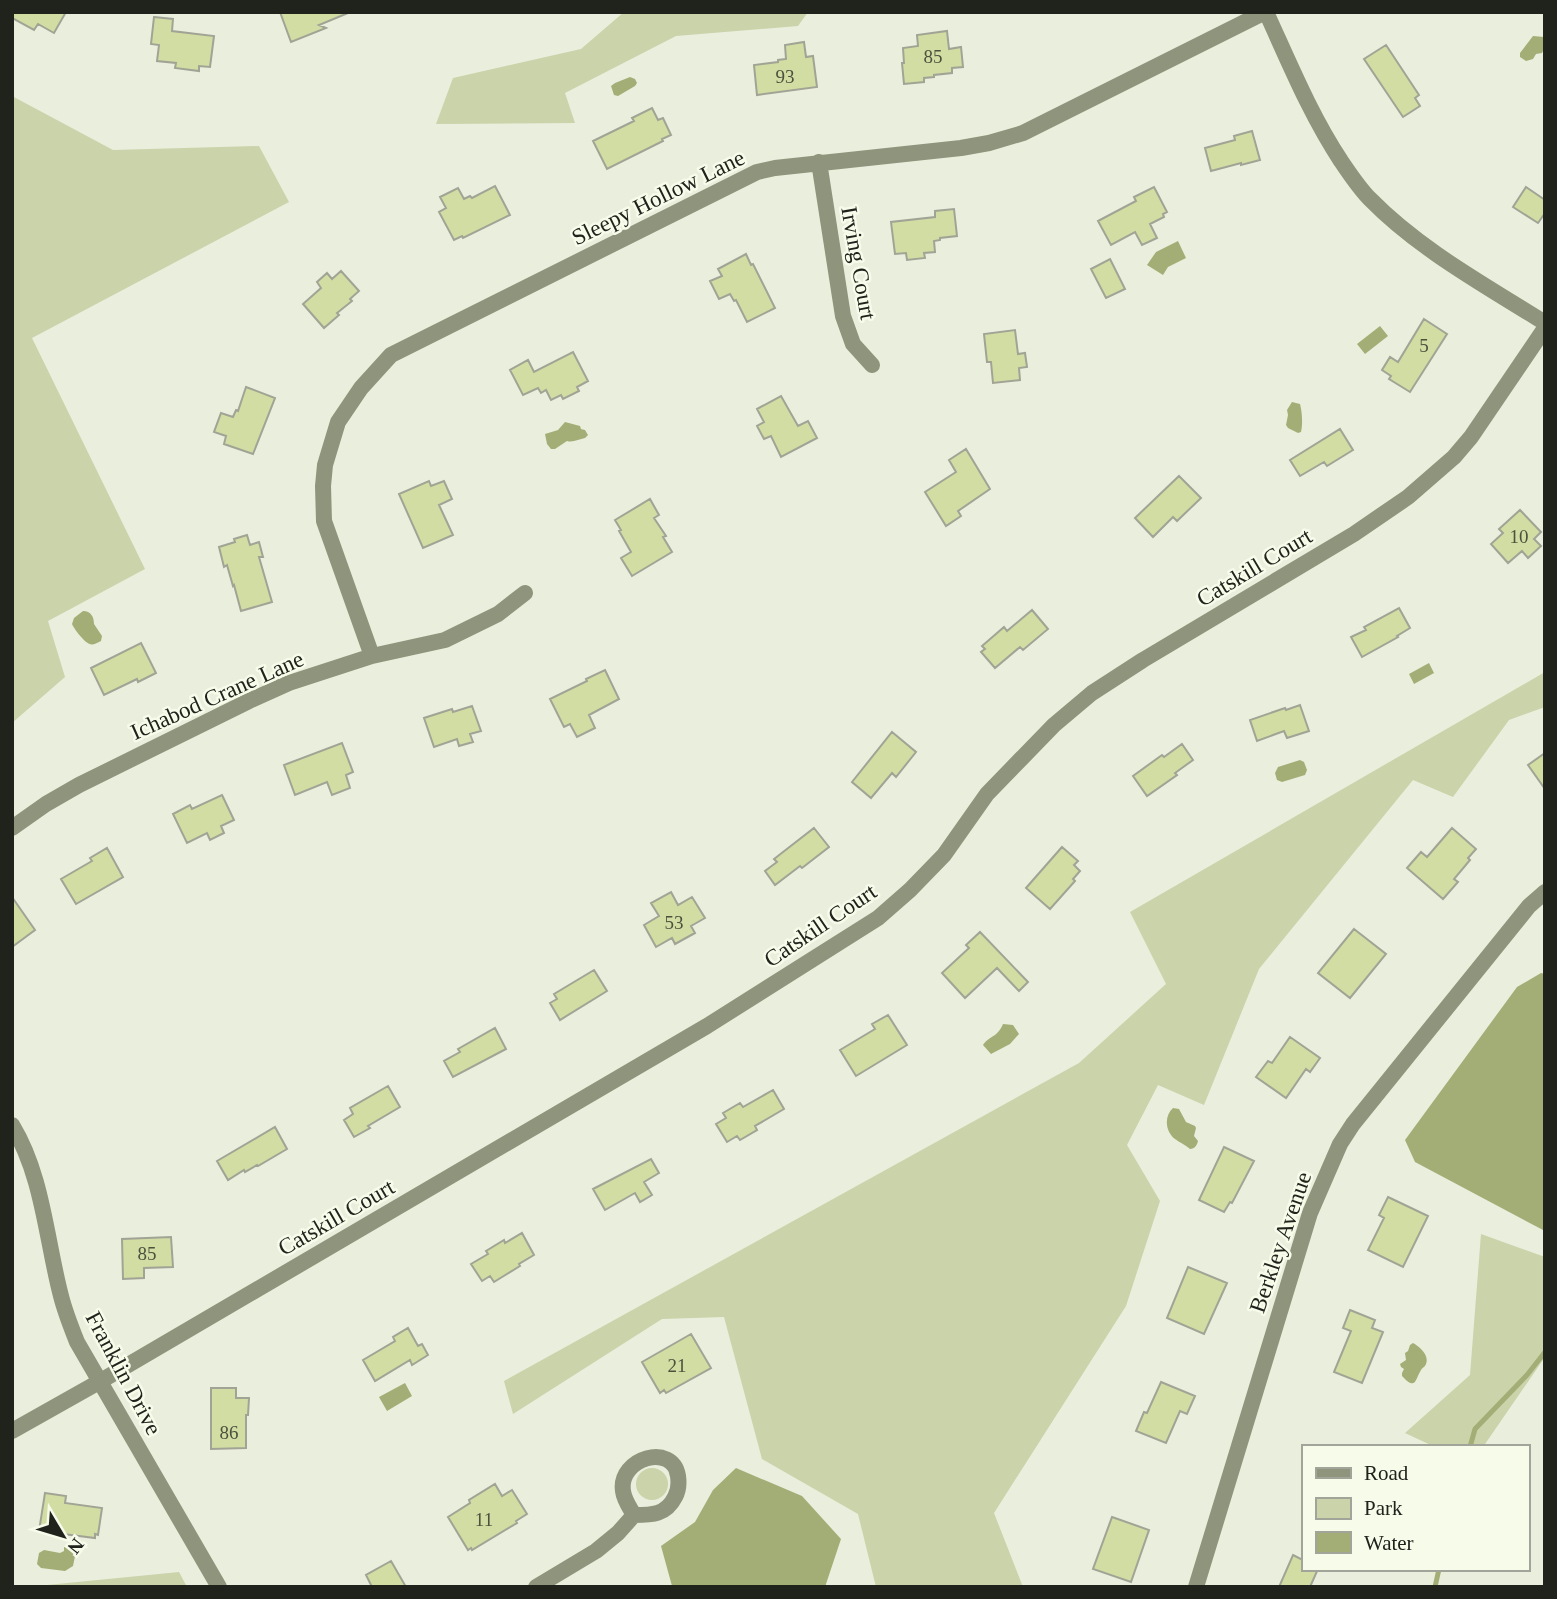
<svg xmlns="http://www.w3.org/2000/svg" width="1557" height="1599" font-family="'Times New Roman',serif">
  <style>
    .green { fill: #cad3aa }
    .water { fill: #a3ae76 }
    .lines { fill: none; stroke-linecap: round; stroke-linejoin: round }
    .stream { stroke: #a3ae76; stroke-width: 5 }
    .building { fill: #d1dda3; stroke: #a1a495; stroke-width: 2 }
    .minor { stroke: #8f947c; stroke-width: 16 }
    .labels { text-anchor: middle; stroke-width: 5; stroke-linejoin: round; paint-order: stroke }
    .number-label { font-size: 19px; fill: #4c513e }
    .street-label { font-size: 23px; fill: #20221c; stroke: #f7fbea }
  </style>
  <rect width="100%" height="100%" fill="#eaeedd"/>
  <path class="green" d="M624 12H808L798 26 676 36 565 93 575 123 436 124 453 78 581 49Z
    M12 96 113 150 259 146 289 202 32 338 145 569 48 621 65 677 12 723Z
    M1545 672V707L1509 720 1453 797 1413 780 1259 969 1204 1105 1158 1085 1127 1145 1160 1201 1126 1306 994 1513 1023 1587H876L858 1514 762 1459 724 1317 662 1319 513 1414 504 1381 1079 1063 1166 984 1130 912Z
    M1481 1234 1545 1257V1357L1483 1447H1435L1405 1433 1470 1375Z
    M636 1484a16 16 0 1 1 32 0a16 16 0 1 1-32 0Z
    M179 1572 187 1587H45L47 1585Z"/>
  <path class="water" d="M1533 36 1544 37 1545 47 1542 53 1536 54 1533 59 1526 61 1520 57V53Z
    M630 77 635 79 637 83 635 86 618 96 614 95 611 86 615 83Z
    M1178 241 1186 258 1168 267 1163 275 1147 265 1156 252Z
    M1380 326 1388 336 1365 354 1357 344Z
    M1292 402 1300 404C1302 411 1303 424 1301 432L1298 433 1288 428 1286 425 1288 415 1287 410Z
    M565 422 580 426 581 429 585 430 588 435 585 438C579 439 573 443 567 441L555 449H551L547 444 545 434 558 430Z
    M83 611C91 611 94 617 94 624L102 636 101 641C98 642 94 646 90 644 85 643 74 629 72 624L74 618Z
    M1429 663 1434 673 1414 684 1409 674Z
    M1300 760 1304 762 1307 770 1305 775 1282 782 1277 780 1275 773 1278 767Z
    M1541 973 1545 974V1229L1543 1230 1415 1162 1405 1140 1517 987Z
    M1003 1024 1013 1025 1019 1034 1010 1044 991 1054 983 1045C990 1035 997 1038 1003 1024Z
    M1173 1108 1179 1109 1186 1122 1195 1126 1196 1128 1194 1136 1198 1141C1197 1145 1195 1149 1190 1149 1184 1144 1179 1142 1175 1139 1165 1131 1164 1116 1173 1108Z
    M1413 1343C1420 1347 1431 1356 1425 1366 1424 1367 1422 1368 1421 1370 1415 1380 1416 1391 1402 1376V1373L1404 1369 1401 1367 1400 1364 1406 1360 1405 1353 1408 1351 1410 1345Z
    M405 1383 412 1396 387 1411 379 1397Z
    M736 1468 802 1496 841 1539 825 1587 672 1586 661 1546 695 1522 713 1490Z
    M64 1547 72 1548 71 1551 75 1556 73 1566 65 1571 41 1568 37 1564 39 1553 44 1550 60 1553 64 1551Z"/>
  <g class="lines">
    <path class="stream" d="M1470 1447 1475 1429 1527 1375 1545 1352
      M1435 1587 1439 1569"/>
  </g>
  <path class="building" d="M12 12H66L54 33 38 24 34 30 12 18Z
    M280 12H348V13L319 25 326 28 291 42Z
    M154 17 173 19 172 31 214 36 210 67 199 66V71L175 68 176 63 157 61 159 45 151 44Z
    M947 31 949 49 961 47 963 67 952 68V73L934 75V77L924 78V82L904 84 902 63H904L903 48 918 46 917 35Z
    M804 42 806 57 813 56 817 87 757 95 754 65 778 62V60L786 59 785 45Z
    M1386 45 1419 95 1415 98 1420 106 1403 117 1364 59Z
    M652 108 658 120 663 118 671 135 662 139 663 141 607 169 593 141 634 121 632 118Z
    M1252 131 1260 160 1241 165V163L1211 171 1205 148 1235 140 1234 136Z
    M495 186 510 215 463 238 462 236 454 240 439 212 446 208 440 197 458 188 464 199 470 196 472 198Z
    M1154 187 1167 212 1163 214 1164 217 1150 224 1157 238 1142 245 1135 232 1111 245 1098 221 1136 201 1134 197Z
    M1526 187 1545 200V213L1538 223 1513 207Z
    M954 209 957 236 940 238V240L934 241 935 252 924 253 925 258 907 260 906 253 895 254 891 222 935 217V211Z
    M746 254 751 265 753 264 775 308 747 322 736 300 734 301 730 294 719 299 710 281 722 276 718 269Z
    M1110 259 1125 289 1106 298 1091 269Z
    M341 271 359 291 350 299 352 301 337 313 339 315 324 328 303 304 321 288 317 282 327 273 332 279Z
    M1424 319 1447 334 1410 392 1389 379 1391 376 1382 370 1390 357 1398 362Z
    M1015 330 1018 354 1025 353 1027 367 1019 368 1020 380 993 383 991 362H987L984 334Z
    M573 352 588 381 577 387 579 391 563 399 561 395 551 400 546 390 541 393 538 388 523 395 510 370 528 360 534 372Z
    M246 387 275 398 253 454 224 444 226 436 214 432 221 413 233 417 236 410 238 411Z
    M781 396 798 426 808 421 817 438 781 457 771 436 764 439 757 426 764 422 757 409Z
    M1340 429 1353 450 1327 466 1324 462 1300 476 1290 460Z
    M966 449 990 489 958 511 961 516 946 526 925 492 956 472 949 460Z
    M1179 476 1201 498 1177 521 1173 517 1153 537 1135 518Z
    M429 481 431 486 444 481 452 499 439 505 453 535 423 548 399 494Z
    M650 499 659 515 654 518 666 536 663 537 672 552 632 576 621 558 631 552 619 531 621 530 615 520Z
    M1520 510 1541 532 1534 539 1541 546 1528 558 1522 551 1508 563 1491 544 1503 533 1499 529Z
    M247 535 250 545 259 542 263 557H259L272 602 241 611 234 585 233 586 227 565 224 567 219 547 235 542 234 539Z
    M1399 608 1410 628 1397 636 1398 637 1362 657 1351 637 1366 630 1364 627Z
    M1032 610 1048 629 1023 650 1020 647 995 668 981 652 985 649 982 646 1004 627 1007 631Z
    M141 643 156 673 138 682 137 679 104 695 91 668Z
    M605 670 619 699 589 715 595 728 577 737 570 724 564 727 550 699 587 681 586 679Z
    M1300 705 1309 731 1287 738 1284 731 1257 741 1250 720 1285 708 1286 710Z
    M472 706 481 731 470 734 473 742 459 746 457 739 434 747 424 718 452 709 453 712Z
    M892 732 916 752 896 777 892 773 871 798 852 782Z
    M342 743 353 772 346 775 350 788 332 795 327 782 295 795 284 765Z
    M1182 744 1193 760 1175 773 1177 775 1147 796 1133 776 1162 755 1164 757Z
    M1545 753V789L1528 765Z
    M222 795 234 820 221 826 224 833 210 840 207 833 187 843 173 814 190 805 192 809Z
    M814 828 829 847 802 868 800 866 775 885 765 871 777 862 774 859Z
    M1452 828 1476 849 1468 858 1470 860 1454 879 1458 882 1443 899 1407 868 1421 852 1427 857Z
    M1062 847 1078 861 1074 865 1080 871 1073 879 1075 881 1050 909 1026 888Z
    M107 848 123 877 76 904 61 879 92 861 90 858Z
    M671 892 678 905 692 897 705 918 691 926 695 933 675 944 672 938 656 947 644 925 659 916 651 903Z
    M12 897 35 930 12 947Z
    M1354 929 1386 954 1350 998 1318 973Z
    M980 932 1028 982 1019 991 997 968 965 998 942 973 969 948 966 945Z
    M594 970 607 991 560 1020 550 1003 557 999 554 994Z
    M888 1015 907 1045 856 1076 840 1050 875 1029 872 1024Z
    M495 1028 506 1049 453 1077 444 1061 460 1052 458 1049Z
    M1290 1037 1320 1058 1310 1072 1306 1069 1286 1098 1256 1077 1268 1061 1272 1063Z
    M388 1086 400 1107 368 1126 370 1128 354 1137 344 1120 353 1114 350 1108Z
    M773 1090 784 1109 755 1126 757 1130 740 1140 737 1136 727 1142 716 1124 726 1118 723 1113 740 1103 743 1107Z
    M275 1127 287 1149 258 1166 257 1165 245 1172 244 1170 228 1180 217 1161Z
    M1224 1147 1254 1161 1232 1203 1230 1202 1224 1212 1199 1200Z
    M651 1159 659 1173 644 1182 652 1195 640 1202 635 1193 605 1210 593 1189Z
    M1388 1197 1428 1216 1403 1267 1368 1250 1384 1218 1379 1215Z
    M522 1233 534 1255 519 1264 520 1266 494 1282 490 1276 482 1281 471 1264 488 1254 486 1251 504 1240 505 1243Z
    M171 1237 173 1267 144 1268V1278L123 1279 122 1239Z
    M1188 1267 1227 1283 1204 1334 1167 1318Z
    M1350 1310 1375 1320 1372 1328 1383 1332 1362 1383 1334 1372 1351 1331 1343 1328Z
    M408 1328 418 1346 422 1344 428 1355 412 1365 410 1360 375 1381 363 1360 395 1341 393 1337Z
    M691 1334 711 1368 666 1393 664 1390 660 1393 642 1362Z
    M1161 1382 1195 1396 1187 1414 1180 1411 1166 1443 1136 1431 1144 1412 1147 1413Z
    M211 1388H236V1398H249L248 1415H246V1448L211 1449Z
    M495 1484 502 1496 512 1490 527 1514 516 1521 517 1523 472 1550 471 1548 468 1550 448 1517 470 1503 469 1500Z
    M45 1493 66 1496 65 1503 102 1508 98 1535 95 1534V1538L39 1531Z
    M1112 1517 1149 1530 1131 1582 1093 1569Z
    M1293 1555 1303 1560V1569H1318L1310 1587H1279Z
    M391 1561 406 1587H372L366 1575Z"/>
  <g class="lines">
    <path class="minor" d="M1266 12C1289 62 1310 114 1341 161 1350 174 1359 188 1370 199 1420 250 1485 285 1545 323
      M819 162 843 316 853 344 872 365
      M372 656 324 521 323 486 325 465 338 422 361 388 391 355 757 172 775 168 961 148 989 143 1023 133 1265 12
      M12 828 46 804 79 785 249 701 289 683 372 656 445 640 498 614 525 593
      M12 1125C43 1176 46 1239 61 1296 65 1312 71 1327 77 1342L219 1587
      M12 1431 99 1382 707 1026 878 918 910 890 944 855 987 794 1054 725 1092 693 1143 660 1354 534 1408 497 1454 457 1471 437 1545 328
      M536 1587 596 1551 618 1533 634 1515C652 1515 666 1515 675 1497 679 1490 679 1483 678 1476 673 1442 618 1458 623 1491 624 1500 630 1508 634 1515
      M1196 1587 1310 1213 1340 1144 1353 1124 1529 906 1545 892"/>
  </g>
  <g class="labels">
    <g class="number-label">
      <text x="933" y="63">85</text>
      <text x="785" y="83">93</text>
      <text x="1424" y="352">5</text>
      <text x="1519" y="543">10</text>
      <text x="674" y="929">53</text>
      <text x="147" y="1260">85</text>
      <text x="677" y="1372">21</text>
      <text x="229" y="1439">86</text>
      <text x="484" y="1526">11</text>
    </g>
    <g class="street-label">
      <text transform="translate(658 197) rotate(-26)" y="8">Sleepy Hollow Lane</text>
      <text transform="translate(859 263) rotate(80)" y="8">Irving Court</text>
      <text transform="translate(1254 567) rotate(-31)" y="8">Catskill Court</text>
      <text transform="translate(217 695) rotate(-24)" y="8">Ichabod Crane Lane</text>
      <text transform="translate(820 925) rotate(-34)" y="8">Catskill Court</text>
      <text transform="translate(336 1217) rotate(-30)" y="8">Catskill Court</text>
      <text transform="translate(1280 1242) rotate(-71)" y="8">Berkley Avenue</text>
      <text transform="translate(124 1373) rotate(62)" y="8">Franklin Drive</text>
    </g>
  </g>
  <rect width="1557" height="1599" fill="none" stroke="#20221c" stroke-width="28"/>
  <rect x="1302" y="1445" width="228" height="126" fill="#f7fbea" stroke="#a1a498" stroke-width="2"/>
  <rect x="1316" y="1468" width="35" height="10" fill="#8f947c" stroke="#a1a498" stroke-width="2"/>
  <text x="1364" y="1480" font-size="21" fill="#20221c">Road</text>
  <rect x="1316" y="1498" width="35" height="21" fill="#cad3aa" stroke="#a1a498" stroke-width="2"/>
  <text x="1364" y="1515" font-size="21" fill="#20221c">Park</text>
  <rect x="1316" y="1532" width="35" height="21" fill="#a3ae76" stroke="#a1a498" stroke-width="2"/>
  <text x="1364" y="1550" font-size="21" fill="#20221c">Water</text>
  <g transform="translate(63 1536) rotate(128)" stroke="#f7fbea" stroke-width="5" paint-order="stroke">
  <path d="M0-5L12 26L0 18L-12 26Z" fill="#20221c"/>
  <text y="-10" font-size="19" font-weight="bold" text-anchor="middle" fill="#20221c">N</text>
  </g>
</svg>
